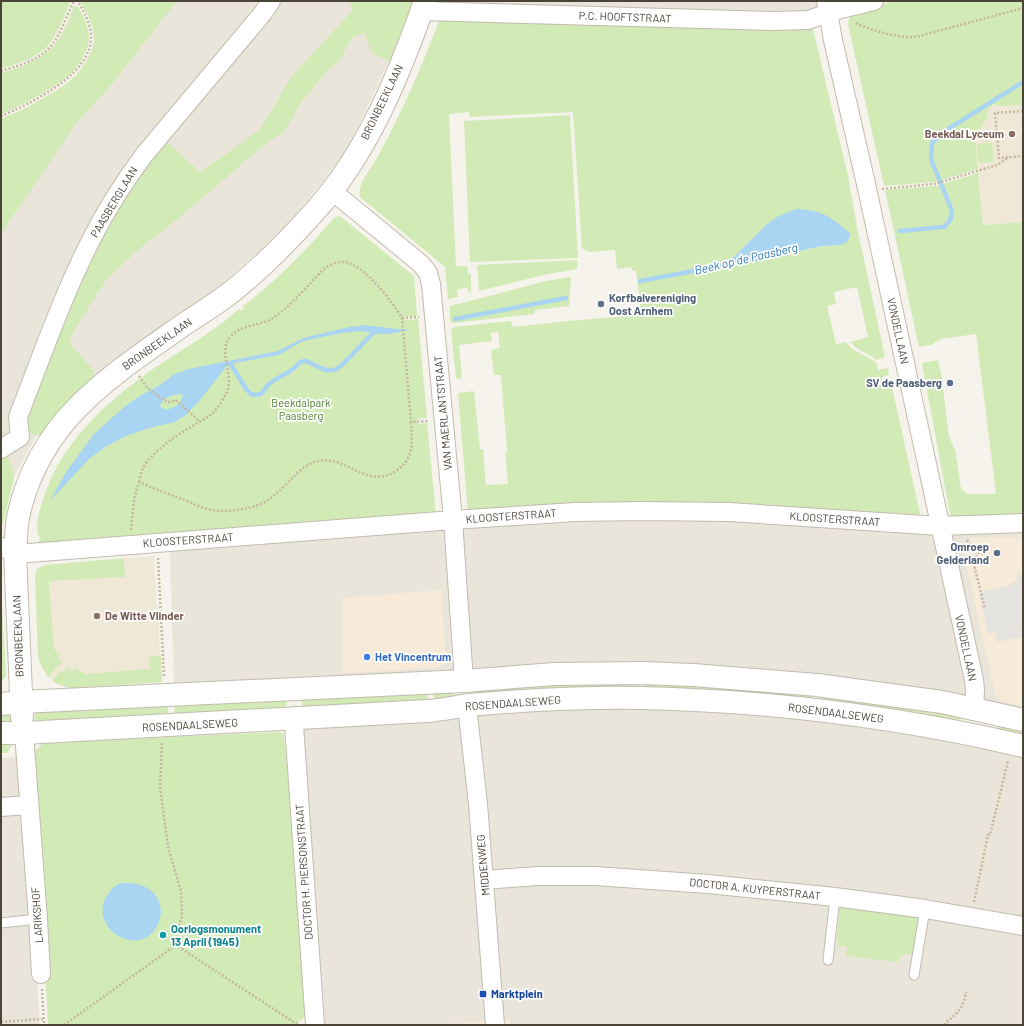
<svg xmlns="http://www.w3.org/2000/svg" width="1024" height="1026" font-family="Barlow,sans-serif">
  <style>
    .residential { fill: #eae5da }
    .commercial { fill: #f7ead8 }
    .education { fill: #efe8d6 }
    .green { fill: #d2eab5; fill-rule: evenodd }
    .parking { fill: #e5e3e0 }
    .water { fill: #a9d4f2; fill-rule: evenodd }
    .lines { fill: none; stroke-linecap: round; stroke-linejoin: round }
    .stream { stroke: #a9d4f2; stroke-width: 4.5 }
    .service-casing { stroke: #c2bbae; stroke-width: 11 }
    .minor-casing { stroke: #c2bbae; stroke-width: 20 }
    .tertiary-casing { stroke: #c2bbae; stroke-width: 24 }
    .path { stroke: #c4b79f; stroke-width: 2.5; stroke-dasharray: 2 2; stroke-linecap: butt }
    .service { stroke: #fff; stroke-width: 9 }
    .minor { stroke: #fff; stroke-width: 18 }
    .tertiary { stroke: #fff; stroke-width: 22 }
    .education-dot { fill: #8d6e63; stroke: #fff; stroke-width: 1.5 }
    .service-dot { fill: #5c6f8a; stroke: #fff; stroke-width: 1.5 }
    .shop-dot { fill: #3f7fe0; stroke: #fff; stroke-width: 1.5 }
    .culture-dot { fill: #0f9aa8; stroke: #fff; stroke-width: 1.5 }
    .transit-dot { fill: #1a4fb4; stroke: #fff; stroke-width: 1.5 }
    .labels { text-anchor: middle; stroke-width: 3.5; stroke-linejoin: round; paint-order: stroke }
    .street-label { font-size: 11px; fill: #4b4439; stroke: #fff }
    .education-label { font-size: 11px; font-weight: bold; fill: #785e54; stroke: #fff; text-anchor: end }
    .service-label { font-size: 11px; font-weight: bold; fill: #4e5e75; stroke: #fff; text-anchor: end }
    .park-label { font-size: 11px; fill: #4a7f2a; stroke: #fff }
    .shop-label { font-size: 11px; font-weight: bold; fill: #366cbe; stroke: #fff; text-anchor: start }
    .culture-label { font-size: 11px; font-weight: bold; fill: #0d838f; stroke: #fff; text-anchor: start }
    .transit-label { font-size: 11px; font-weight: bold; fill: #164399; stroke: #fff; text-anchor: start }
    .water-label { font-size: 12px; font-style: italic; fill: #2e7ab2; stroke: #fff }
  </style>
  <rect width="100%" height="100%" fill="#f6f3ec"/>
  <path class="residential" d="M166 1H853L805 12 411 4 388 63 363 117 346 149 324 180 286 225 257 253 224 282 195 304 139 341 88 381 37 435 11 482 1 519V220Z
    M644 517 1023 529V715L810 679 174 691 170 548 504 523Z
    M575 704 805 714 1023 752V1025H325L302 731 304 726Z
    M21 757 26 823 40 1025H1V758Z"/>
  <path class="commercial" d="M1023 537V706L1000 701 995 693 963 550 972 538Z
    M441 590 446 656V662L441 667 437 668 343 673V598Z
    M510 1019V1025H439Z"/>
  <path class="education" d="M994 104 998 106 1023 105V222L983 225 975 135 988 117 987 112Z
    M154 556 162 682 71 688 57 684 48 677 41 665 38 657 35 575 38 568 46 565Z"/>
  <path class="green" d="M1 1H71C65 15 57 37 46 48 34 59 16 64 1 69Z
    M80 1H177L104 94 76 123 1 234V119C23 110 52 95 71 80 81 71 94 52 94 38 94 25 86 12 80 1Z
    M348 1H413L390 61 372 53 364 33 353 37 339 61 327 71 303 100 283 133 270 140 174 222 139 249 107 279 77 325 69 342 94 371V380L41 435C29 437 27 430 24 419L63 317 119 202 165 140 200 172 257 132 265 121 292 76 352 11V6Z
    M894 1H1023V105L998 106 994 104 987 112 988 117 975 135 978 169 935 182 884 186 848 24 849 19 857 11Z
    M74 6H78C83 15 89 27 89 38 89 51 78 67 69 75 54 89 20 106 1 114V73C45 60 58 50 74 6Z
    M440 19 797 27 813 29 848 176 857 227 885 357 877 360 855 347 850 342 868 337 857 287 834 292 836 304 827 306 836 344 846 342 852 349 876 362 878 370 888 368 889 375 882 377V389L892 387 921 518 468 513 458 393 474 391 480 449H483L486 485 508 484 505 452H507L501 375H494L491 350 500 348 498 332 491 333 492 341 459 345 462 377 461 378 456 379 451 330 454 327 511 321 513 327 568 321 641 315 636 270 632 271V267L617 269 615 250 590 252 582 249 573 112 470 117 469 112 449 114 456 266H467L468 274H471V293H469L467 287 457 290 458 297 448 299 445 267 360 197C357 182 372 169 378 156 402 112 422 66 440 19ZM749 241 841 245 822 246 799 251 776 258 726 266Z
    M570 115 578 258 470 262 464 121Z
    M992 142 994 162 979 163 977 144Z
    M978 173 983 225 1023 222V517L957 520 950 515 922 363 938 360 941 373 949 437 955 449 961 489 967 494H996L976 334 941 339 931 345 919 347 885 190 936 186Z
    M338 216 341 217 414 276 417 316 405 317V320L418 319 427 418 418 419V424L427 423 436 515 38 546 40 537 38 535C35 521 41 505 46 491 66 436 114 395 162 363 188 346 216 330 239 309L241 311 244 308 243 306C277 281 307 249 335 217Z
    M577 260V269L544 275 479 291 477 265Z
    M571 277 569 306 535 310 534 314 453 323 450 321V306L546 281Z
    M7 454 12 466 14 479 3 524H1V456Z
    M124 558 125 577 49 581 54 649 61 655 58 658 62 662 48 677 41 665 38 657 35 575 38 568 46 565Z
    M1 588 6 676 1 682Z
    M161 656 162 682 71 688 57 684 52 680 60 671 64 672 68 667 72 671 75 668 85 674 150 669 149 657Z
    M644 678 813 690 811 703 643 692Z
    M638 679 637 691 490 698 489 685Z
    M433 687 454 690 455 698 434 705Z
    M427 688 428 706 305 710 302 706V699Z
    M819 691 961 716V721L959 724 818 704Z
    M168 698V720L36 722 34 718 36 709Z
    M174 698H286L287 703 284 711 175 719Z
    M1 708 9 709 13 720 12 724 1 729Z
    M999 721 1023 725V741L996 733Z
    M280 732 284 734 308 994 307 1014 296 1025H48L33 753 43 743ZM122 883C137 883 147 886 157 897L126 939 114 932 105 923C105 906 103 890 122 883Z
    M1 740 14 742 7 753H1Z
    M839 907 920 917 913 955 901 954 898 962 846 956 847 947 837 946Z"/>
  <path class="parking" d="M1017 575H1023V627L988 634 979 592 1011 585V583L1017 581Z
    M1022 628 1023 637 997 642 995 633Z"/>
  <path class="water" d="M796 209C823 210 831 217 851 234L847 242 841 245 822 246 799 251 776 258 725 266 765 226 777 217Z
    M366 325 395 329H409L408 330 390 334H378L369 332 359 331 336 334 303 341 279 355 235 363 226 367 200 400 186 415 175 422 149 428 126 436 105 447 89 459 50 501 66 472 94 434 123 408 138 397 160 385 173 375 188 369 278 351 303 338 349 327ZM181 394 183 396C182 404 166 415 160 406 164 397 172 395 181 394Z
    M122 883C129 883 137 883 143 886 163 894 166 917 153 932 131 956 87 924 108 894 112 888 115 885 122 883Z"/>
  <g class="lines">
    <path class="stream" d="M900 231 944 227 950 221 952 211 931 159 932 143 945 131 1023 82
      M640 281 731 264
      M455 319 566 298
      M230 363 246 389 251 394C254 395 257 395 260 394 265 392 265 387 269 384 280 375 291 374 300 362L306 361 325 370H335L343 364 375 331"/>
    <defs>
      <path id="service" d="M1 923 38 919
        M828 960 835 897
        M914 975 925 909"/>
      <path id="minor" d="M826 1 833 40 866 184 974 680 975 690 974 709
        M421 11 774 21 808 20 841 9 874 1
        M331 190 421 264 428 273 431 284 453 520 464 681
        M20 437 18 417C41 358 62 297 91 240 106 210 124 182 144 155L263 13 271 1
        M1 449 20 437
        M1 547 15 552 29 553 453 520 575 512 643 511 729 512 940 526 1023 523
        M467 706 478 804 495 1025
        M295 719 294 725 315 1025
        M24 733 38 919 41 974
        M1 807 29 805
        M484 880 538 876H595L708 884 835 897 925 909 1023 926"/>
      <path id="tertiary" d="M1 704 21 702 464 681 554 674 642 673 693 675 817 685 942 702 1023 720
        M22 717 15 552C16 539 16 525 19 513 41 418 112 375 186 323 201 313 216 304 230 293 261 269 289 240 315 211 367 154 400 73 425 1
        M1 733H24L427 711C442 710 455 707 469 705 527 700 585 697 642 698 770 701 899 717 1023 746"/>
    </defs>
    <use href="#service" class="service-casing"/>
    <use href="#minor" class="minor-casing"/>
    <use href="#tertiary" class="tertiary-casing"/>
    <path class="path" d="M856 23C874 31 896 38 916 37L1023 8
      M1 71C17 66 37 61 49 48 60 37 67 15 74 1
      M1023 111 995 113 999 158 1023 156
      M1 116C30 104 90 75 91 39 92 26 84 12 78 1
      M882 189 934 184 997 165 1009 157
      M402 318 419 317
      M139 376 147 388 166 401 169 402 176 400 200 422
      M139 482C140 478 141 472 143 468 152 452 175 436 191 427 199 422 207 418 214 412 218 407 223 400 226 394 236 376 216 351 231 336 242 324 260 326 273 318 291 306 306 287 321 272 327 266 334 262 343 262 364 263 392 302 402 318L411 422
      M131 530 134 500 139 482C155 489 171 495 187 501 193 504 200 507 207 509 222 513 249 510 263 503 269 500 273 496 278 492 290 482 302 464 318 461 346 455 367 490 396 471 415 458 412 442 411 422L429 421
      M967 540 968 542 986 557
      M979 552 974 561V565L985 609
      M158 558 164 677
      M162 743 160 787 168 847 181 891 182 915 177 934 176 945 298 1025
      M974 902 988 835H990L1008 761
      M42 989 44 1025
      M1 1022 43 1019
      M64 1025 176 945
      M945 1025V1023C957 1014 964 1007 966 992"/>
    <use href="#service" class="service"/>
    <use href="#minor" class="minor"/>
    <use href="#tertiary" class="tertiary"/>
  </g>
  <g class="education-dot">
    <circle cx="1012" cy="134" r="4"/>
    <circle cx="97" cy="616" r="4"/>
  </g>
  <g class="service-dot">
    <circle cx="601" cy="304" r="4"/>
    <circle cx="950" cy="383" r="4"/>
    <circle cx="997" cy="553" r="4"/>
  </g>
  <circle class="shop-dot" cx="367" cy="657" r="4"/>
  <circle class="culture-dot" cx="163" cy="935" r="4"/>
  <rect class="transit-dot" x="479" y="990" width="8" height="8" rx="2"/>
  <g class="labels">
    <g class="street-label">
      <text transform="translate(625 17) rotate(2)" y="4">P.C. HOOFTSTRAAT</text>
      <text transform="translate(382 102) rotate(-64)" y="4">BRONBEEKLAAN</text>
      <text transform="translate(114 202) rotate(-59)" y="4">PAASBERGLAAN</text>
      <text transform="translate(898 331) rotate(78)" y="4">VONDELLAAN</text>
      <text transform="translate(157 344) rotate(-35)" y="4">BRONBEEKLAAN</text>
      <text transform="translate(443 413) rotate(-95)" y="4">VAN MAERLANTSTRAAT</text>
      <text transform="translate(511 516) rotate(-4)" y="4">KLOOSTERSTRAAT</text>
      <text transform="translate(835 519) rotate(4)" y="4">KLOOSTERSTRAAT</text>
      <text transform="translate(188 540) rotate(-4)" y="4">KLOOSTERSTRAAT</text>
      <text transform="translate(18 636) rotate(-92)" y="4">BRONBEEKLAAN</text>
      <text transform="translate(966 648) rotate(78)" y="4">VONDELLAAN</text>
      <text transform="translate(513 703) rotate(-4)" y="4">ROSENDAALSEWEG</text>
      <text transform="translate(836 713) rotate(7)" y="4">ROSENDAALSEWEG</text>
      <text transform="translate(190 725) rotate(-3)" y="4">ROSENDAALSEWEG</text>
      <text transform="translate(483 865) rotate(-95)" y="4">MIDDENWEG</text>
      <text transform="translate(304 872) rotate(-94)" y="4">DOCTOR H. PIERSONSTRAAT</text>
      <text transform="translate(755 889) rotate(6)" y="4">DOCTOR A. KUYPERSTRAAT</text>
      <text transform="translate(37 915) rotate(-94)" y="4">LARIKSHOF</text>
    </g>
    <g class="education-label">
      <text x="1004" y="138">Beekdal Lyceum</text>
      <text x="105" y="620" text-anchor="start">De Witte Vlinder</text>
    </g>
    <g class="service-label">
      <text x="609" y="302" text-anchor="start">Korfbalvereniging<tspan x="609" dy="13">Oost Arnhem</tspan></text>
      <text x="942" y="387">SV de Paasberg</text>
      <text x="989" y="551">Omroep<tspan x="989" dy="13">Gelderland</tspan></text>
    </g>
    <g class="park-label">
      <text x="301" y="407">Beekdalpark<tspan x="301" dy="13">Paasberg</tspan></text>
    </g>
    <g class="shop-label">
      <text x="375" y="661">Het Vincentrum</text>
    </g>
    <g class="culture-label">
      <text x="171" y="933">Oorlogsmonument<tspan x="171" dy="13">13 April (1945)</tspan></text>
    </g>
    <g class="transit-label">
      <text x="491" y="998">Marktplein</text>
    </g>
    <g class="water-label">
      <text transform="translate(746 259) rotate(-13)" y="4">Beek op de Paasberg</text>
    </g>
  </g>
  <rect width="1024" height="1026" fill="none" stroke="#4b4439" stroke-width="4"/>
</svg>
